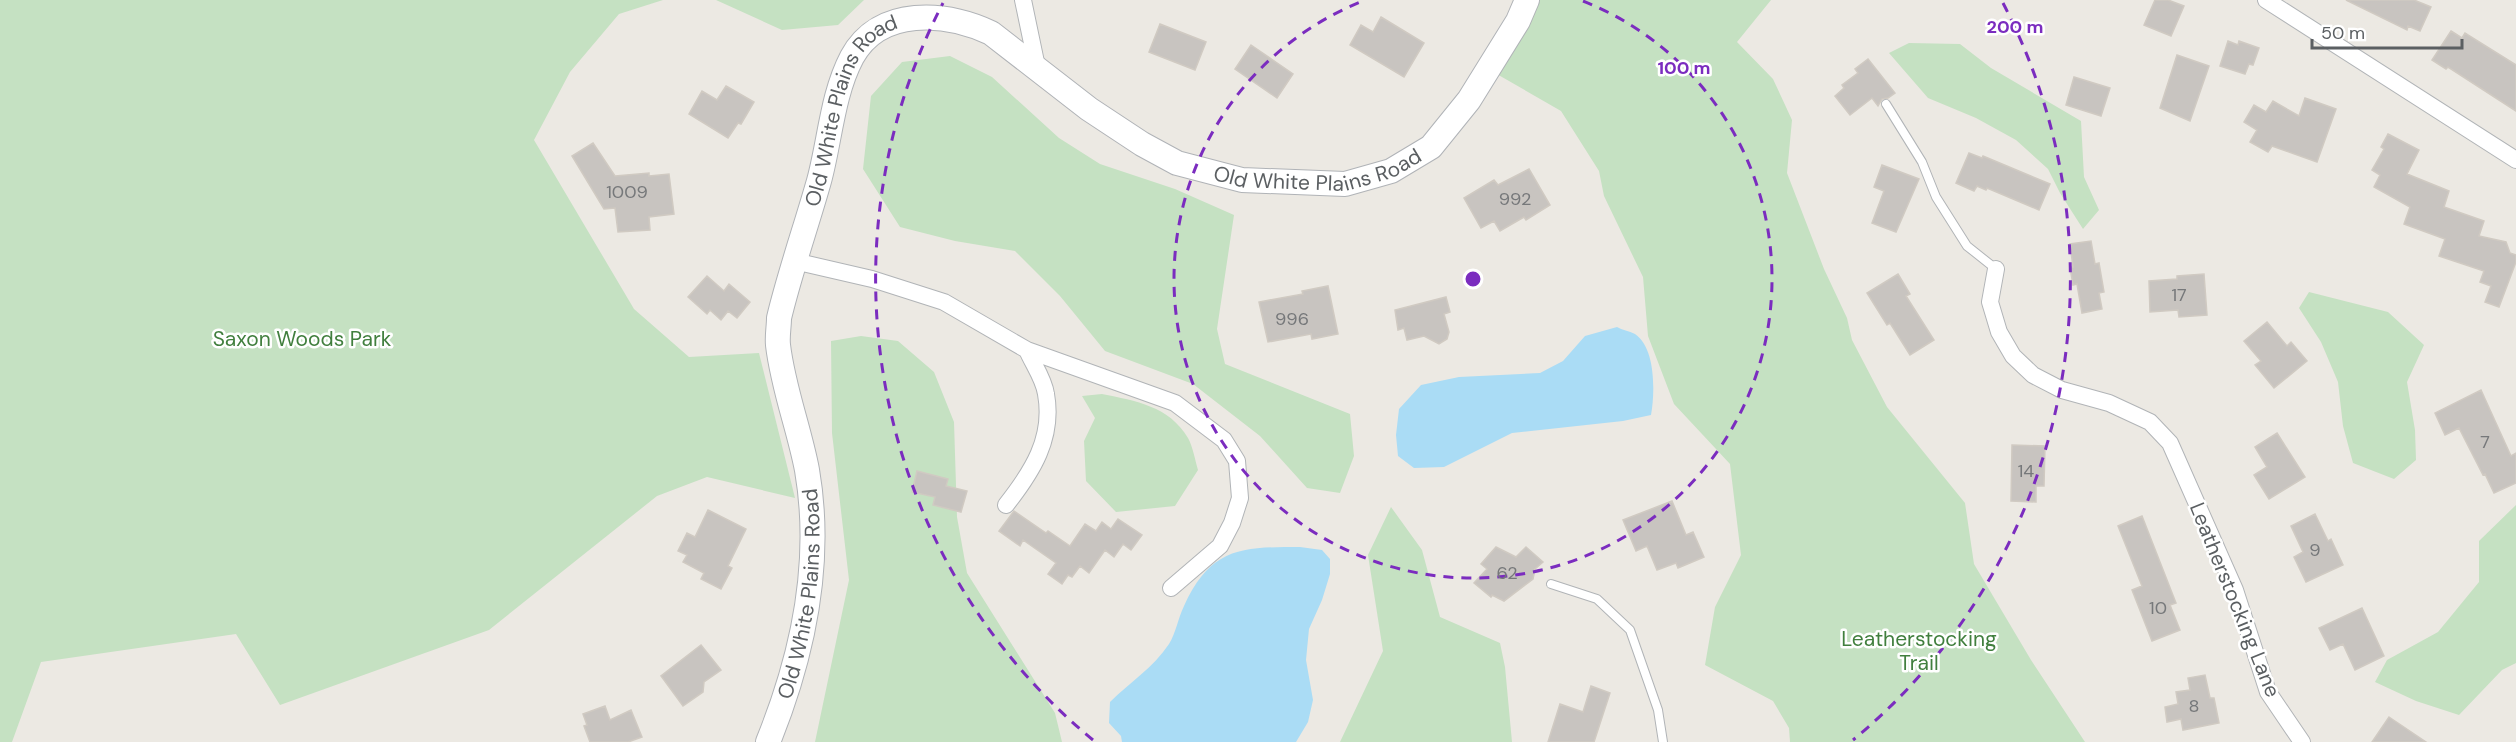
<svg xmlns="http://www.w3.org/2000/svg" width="2516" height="742" font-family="'DM Sans',sans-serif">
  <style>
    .green { fill: #c5e1c2 }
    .water { fill: #aadcf5 }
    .building { fill: #c8c4c0; stroke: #d0cac2; stroke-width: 1.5 }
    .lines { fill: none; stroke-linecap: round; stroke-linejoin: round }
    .lane-casing { stroke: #b1b4b7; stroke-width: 10 }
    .street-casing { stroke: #b1b4b7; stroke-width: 18 }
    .secondary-casing { stroke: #b0b3b7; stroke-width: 26 }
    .lane { stroke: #fff; stroke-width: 8 }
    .street { stroke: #fff; stroke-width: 16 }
    .secondary { stroke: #fff; stroke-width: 24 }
    .ring { fill: none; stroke: #7b2cbf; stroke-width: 3; stroke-dasharray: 10 8 }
    .labels { text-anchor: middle; stroke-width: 5; stroke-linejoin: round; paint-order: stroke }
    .number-label { font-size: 18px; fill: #76787a }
    .street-label { font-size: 21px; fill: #5b5f62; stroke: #fff }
    .park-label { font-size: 21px; fill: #417f3e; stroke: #fff }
    .centre { fill: #7b2cbf; stroke: #fff; stroke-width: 3 }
    .ring-label { font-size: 18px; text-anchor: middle; font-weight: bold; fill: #7b2cbf; stroke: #fff; stroke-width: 5; stroke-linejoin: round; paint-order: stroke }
  </style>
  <rect width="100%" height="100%" fill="#ece9e3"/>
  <path class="green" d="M0 0H663L619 14 570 72 534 140 634 309 689 357 759 353 795 498 707 477 657 496 489 630 280 705 236 634 41 662 12 742H0Z
    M716 0H864L838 25 782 30Z
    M1538 0H1771L1737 42 1773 79 1792 120 1787 173 1824 269 1847 318 1852 340 1887 407 1965 503 1974 564 2031 660 2085 742H1790L1789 728 1773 701 1705 665 1715 607 1741 555 1730 464 1674 404 1648 336 1643 277 1604 196 1599 171 1561 111 1495 73Z
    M1909 43 1960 44 1991 68 2081 121 2084 177 2099 210 2083 229 2060 193 2048 169 2016 140 1976 118 1928 98 1889 53Z
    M950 56 992 77 1059 138 1100 164 1175 189 1234 215 1217 329 1225 364 1350 414 1354 456 1340 493 1307 488 1260 436 1193 384 1105 351 1060 296 1015 251 955 241 900 227 863 169 871 96 902 62Z
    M2309 292 2388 312 2424 345 2407 382 2415 430 2416 460 2394 479 2353 463 2343 426 2338 382 2321 342 2299 308Z
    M861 336 898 341 934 372 954 422 957 517 967 573 1055 713 1062 742H815L849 580 832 433 831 341Z
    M1102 394C1136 401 1169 406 1188 438 1193 447 1195 460 1198 470L1175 506 1116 512 1086 481 1084 441 1095 418 1082 396Z
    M2516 505V663L2502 670 2459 715 2416 701 2375 682 2387 660 2438 632 2479 582V541Z
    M1391 507 1422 550 1440 617 1500 643 1505 667 1512 742H1340L1383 651 1368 555Z"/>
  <path class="water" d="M1617 327C1622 330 1629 331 1635 334 1656 348 1655 393 1651 415L1623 421 1512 433 1444 467 1414 468 1398 456 1396 435 1399 409 1421 385 1459 377 1540 373 1563 361 1585 336Z
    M1300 547 1322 550 1330 559V574L1322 600 1309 629 1306 660 1313 700 1308 722 1296 742H1122L1121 736 1109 723 1110 702C1130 682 1153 668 1169 644 1176 633 1178 618 1184 606 1211 547 1242 547 1300 547Z"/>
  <path class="building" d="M2155 0H2168L2184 6 2171 36 2144 25Z
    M2346 0H2414L2431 7 2420 31 2408 26 2407 30Z
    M1381 17 1424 43 1404 77 1350 45 1361 25 1373 32Z
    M1160 24 1206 42 1195 70 1149 52Z
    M2451 31 2462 38 2465 33 2516 65V111L2448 67 2446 69 2432 60Z
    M2228 41 2238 45 2239 41 2259 48 2253 65 2249 64 2245 74 2220 66Z
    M1251 45 1293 74 1277 98 1235 69Z
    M2177 55 2209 66 2190 121 2160 108Z
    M1868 59 1895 93 1888 98 1882 99 1878 106 1872 98 1850 115 1835 96 1844 88 1842 85 1858 73 1855 69Z
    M2074 77 2110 88 2101 116 2066 105Z
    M726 86 754 102 741 124 738 123 728 138 689 114 702 91 717 100Z
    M2305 98 2336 109 2317 162 2272 146 2268 152 2250 142 2257 130 2244 122 2254 105 2266 112 2273 101 2299 116Z
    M2388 134 2419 150 2407 174 2449 191 2444 207 2484 221 2479 236 2506 242 2510 253 2516 255V262L2499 307 2485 302 2491 286 2480 282 2484 271 2439 256 2445 239 2404 224 2410 207 2374 187 2380 175 2372 170 2384 149 2381 147Z
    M593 143 615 176 649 173V176L669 174 674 214 649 217 650 230 618 232 615 208 604 209 572 156Z
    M1969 153 1982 158 1983 156 2050 184 2039 210 1987 188 1986 190 1977 186 1974 191 1956 183Z
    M1882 165 1919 179 1896 232 1872 223 1884 191 1874 187Z
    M1529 169 1550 205 1526 220 1524 217 1500 231 1494 221 1481 228 1464 198 1494 180 1498 185Z
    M2091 241 2095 264 2099 263 2104 292 2099 293 2102 309 2082 313 2077 284 2073 285 2070 267H2073L2070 244Z
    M1898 274 1910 294 1906 296 1934 340 1910 355 1890 323 1887 325 1867 293Z
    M2204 274 2207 315 2179 317 2178 310 2150 312 2149 281 2177 279V276Z
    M707 276 724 291 729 284 750 302 737 318 728 311 721 320 710 310 707 314 688 297Z
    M1328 286 1338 334 1312 339 1311 334 1268 342 1259 302 1303 294 1302 291Z
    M1446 297 1450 312 1444 314 1449 332 1447 339 1439 344 1424 336 1407 340 1404 328 1398 330 1395 310Z
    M2267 322 2287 346 2291 342 2307 361 2274 388 2255 365 2261 361 2244 341Z
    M2481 390 2511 456 2516 453V483L2494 493 2485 474 2483 475 2459 428 2445 435 2435 413Z
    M2277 433 2305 477 2269 499 2254 475 2267 467 2255 447Z
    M2012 445 2045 446 2044 486H2036V502L2011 501Z
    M917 471 948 479 946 486 967 491 961 512 933 505 935 497 912 492Z
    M1672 501 1686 535 1693 532 1704 557 1678 568 1676 563 1657 570 1647 546 1636 551 1623 520Z
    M708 510 746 529 728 566 732 568 721 589 701 579 704 573 683 562 687 555 678 551 687 533 695 537Z
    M1014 511 1046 533 1048 531 1070 546 1085 524 1096 531 1102 522 1111 529 1118 519 1142 535 1131 550 1123 544 1114 557 1105 550 1089 573 1080 566 1072 577 1068 575 1062 584 1048 574 1056 563 1023 540 1020 546 999 531Z
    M2315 514 2328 541 2331 539 2343 565 2306 582 2294 557 2303 552 2291 526Z
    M2142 516 2176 603 2170 605 2180 630 2152 641 2132 590 2142 586 2118 526Z
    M1496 547 1516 557 1526 547 1543 562 1535 569 1533 579 1504 601 1492 595 1491 597 1474 583 1487 569 1481 564Z
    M2362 608 2384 656 2355 670 2343 644 2330 650 2319 628Z
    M701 645 721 670 704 682 703 692 683 706 661 676Z
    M2205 675 2210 698H2214L2219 723 2183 730 2181 719 2167 722 2165 707 2178 704 2176 692 2190 690 2188 678Z
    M1591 686 1610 693 1594 742H1548L1560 704 1583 712Z
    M605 706 610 720 631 710 642 737 628 742H590L584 726 587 725 583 714Z
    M2389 717 2426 742H2372Z"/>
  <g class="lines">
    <defs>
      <path id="lane" d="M1886 104 1922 162 1936 197 1967 246 1996 269
        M1551 584 1597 599 1630 630 1658 710 1663 742"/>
      <path id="street" d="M1023 0 1037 67
        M2266 0 2516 160
        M794 261 872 279 944 302 1027 350 1175 403 1224 440 1237 461 1240 498 1232 523 1220 546 1171 588
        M1996 269 1990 302 1999 332 2013 356 2033 375 2062 390 2109 403 2150 422 2170 443 2235 590 2268 692 2302 742
        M1006 505C1032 472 1054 438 1046 394 1044 379 1033 364 1027 350"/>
      <g id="secondary">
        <path id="s1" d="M768 742C803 656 823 563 807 470 799 428 783 388 778 345 777 336 779 327 779 318 790 272 806 227 819 181 830 141 832 95 852 57 880 6 946 12 991 33L1089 109 1142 144 1177 163 1242 180 1345 184 1391 171 1431 147 1469 100 1518 21 1527 0"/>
      </g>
    </defs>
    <use href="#lane" class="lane-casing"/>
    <use href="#street" class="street-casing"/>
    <use href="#secondary" class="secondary-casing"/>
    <use href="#lane" class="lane"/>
    <use href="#street" class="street"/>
    <use href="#secondary" class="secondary"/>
  </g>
  <g class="ring">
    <path d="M1583 1A299 299 0 1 1 1363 1"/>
    <path d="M1093 740A598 598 0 0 1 943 3M2003 3A598 598 0 0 1 1853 740"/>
  </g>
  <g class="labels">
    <g class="number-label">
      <text x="627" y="198">1009</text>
      <text x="1515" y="205">992</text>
      <text x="2179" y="301">17</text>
      <text x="1292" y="325">996</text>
      <text x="2485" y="448">7</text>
      <text x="2026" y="477">14</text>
      <text x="2315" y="556">9</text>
      <text x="1507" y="579">62</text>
      <text x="2158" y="614">10</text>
      <text x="2194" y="712">8</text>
    </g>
    <g class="street-label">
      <text dy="7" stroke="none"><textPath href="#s1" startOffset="657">Old White Plains Road</textPath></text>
      <text dy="7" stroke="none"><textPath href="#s1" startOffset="1233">Old White Plains Road</textPath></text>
      <text dy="7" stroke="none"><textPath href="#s1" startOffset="153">Old White Plains Road</textPath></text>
      <text transform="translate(2235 600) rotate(68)" y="7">Leatherstocking Lane</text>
    </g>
    <g class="park-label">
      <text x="302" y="346">Saxon Woods Park</text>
      <text x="1919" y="646">Leatherstocking<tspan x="1919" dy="24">Trail</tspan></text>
    </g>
  </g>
  <circle cx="1473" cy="279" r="9" class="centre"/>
  <g class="ring-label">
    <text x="2015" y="33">200 m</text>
    <text x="1684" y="74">100 m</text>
  </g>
  <path d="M2312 39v9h150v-9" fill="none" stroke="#5b5f62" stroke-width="3"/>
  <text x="2321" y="39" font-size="18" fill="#5b5f62" stroke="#ffffff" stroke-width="4.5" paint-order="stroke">50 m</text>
</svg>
